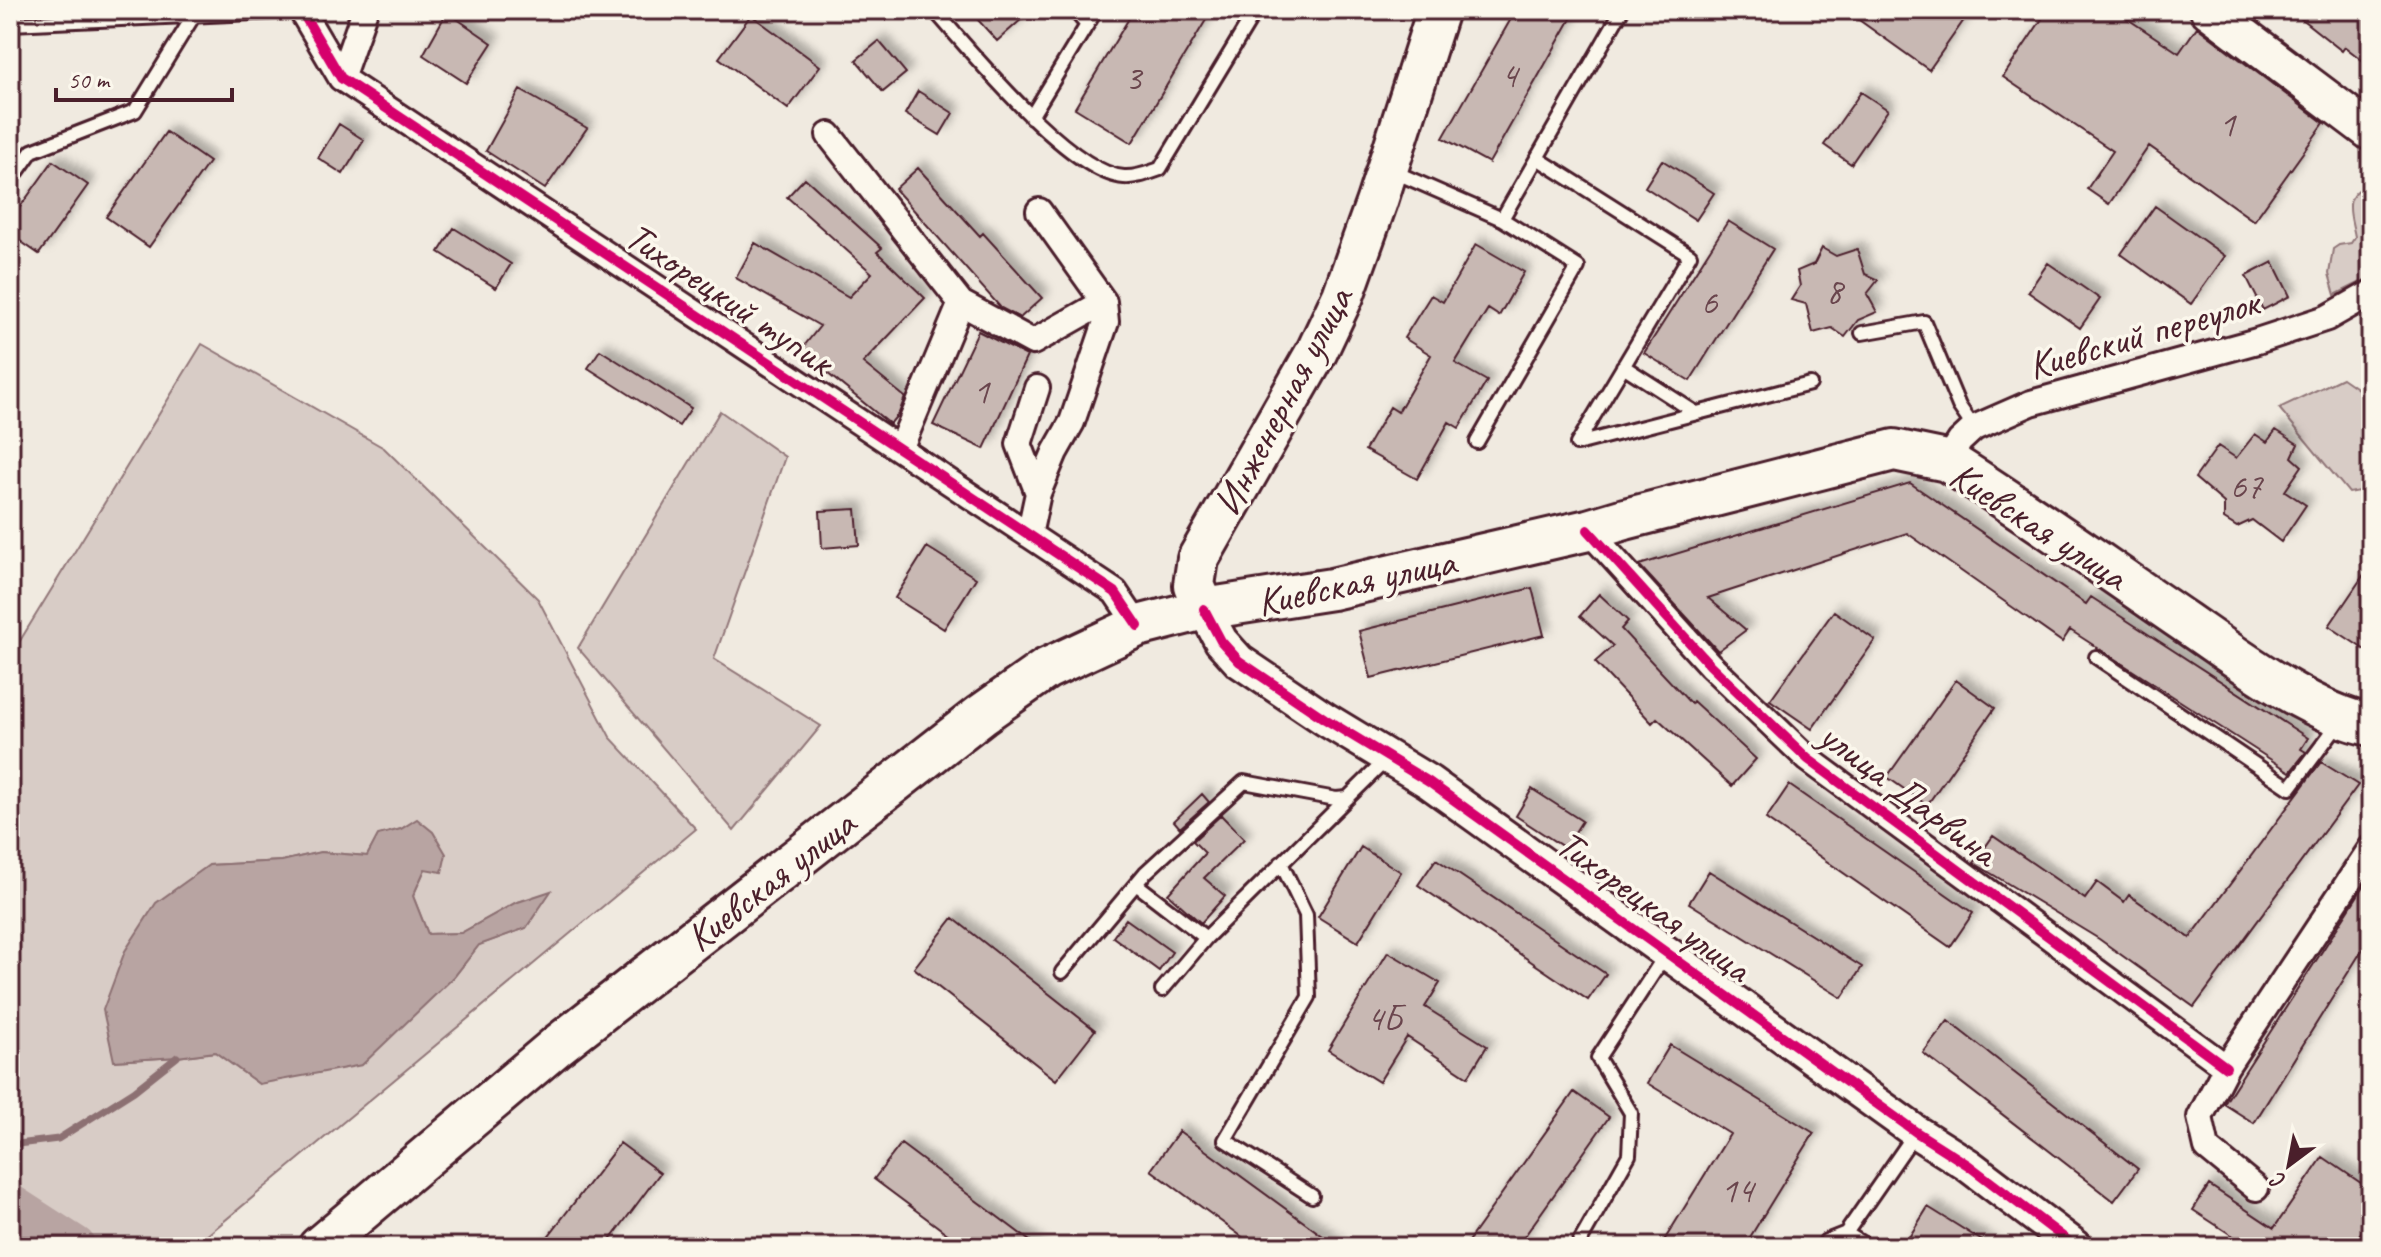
<svg xmlns="http://www.w3.org/2000/svg" width="2381" height="1257" font-family="Caveat,sans-serif">
  <style>
    .green { fill: #d8ccc6; stroke: #917678; stroke-width: 2; fill-rule: evenodd }
    .water { fill: #b8a4a2; stroke: #8c6f72; stroke-width: 2 }
    .lines { fill: none; stroke-linecap: round; stroke-linejoin: round }
    .stream { stroke: #8c6f72; stroke-width: 7 }
    .river { stroke: #b8a4a2; stroke-width: 42 }
    .building { fill: #c8b8b3; stroke: #4a1f2b; stroke-width: 2; filter: url(#shadow) }
    .service-casing { stroke: #4a1f2b; stroke-width: 18 }
    .minor-casing { stroke: #4a1f2b; stroke-width: 30 }
    .tertiary-casing { stroke: #4a1f2b; stroke-width: 38 }
    .secondary-casing { stroke: #4a1f2b; stroke-width: 42 }
    .primary-casing { stroke: #4a1f2b; stroke-width: 46 }
    .service { stroke: #fbf7ec; stroke-width: 12 }
    .minor { stroke: #fbf7ec; stroke-width: 24 }
    .tertiary { stroke: #fbf7ec; stroke-width: 32 }
    .secondary { stroke: #fbf7ec; stroke-width: 36 }
    .primary { stroke: #fbf7ec; stroke-width: 40 }
    .cycleway-casing { stroke: #fbf7ec; stroke-width: 15 }
    .cycleway { stroke: #d6006c; stroke-width: 10 }
    .labels { text-anchor: middle; stroke-width: 7; stroke-linejoin: round; paint-order: stroke }
    .number-label { font-size: 36px; fill: #6a454d }
    .street-label { font-size: 40px; fill: #4a1f2b; stroke: #fbf7ec }
  </style>
  <defs>
    <filter id="shadow"><feDropShadow dx="7" dy="-7" stdDeviation="4" flood-color="#0004"/></filter>
  </defs>
  <rect width="100%" height="100%" fill="#f0eae0"/>
  <filter id="ink" filterUnits="userSpaceOnUse"><feTurbulence type="fractalNoise" baseFrequency=".0125" numOctaves="2"/><feDisplacementMap in="SourceGraphic" scale="16" xChannelSelector="R" yChannelSelector="G"/><feConvolveMatrix kernelMatrix="1 2 1 2 8 2 1 2 1" color-interpolation-filters="sRGB"/></filter>
  <g filter="url(#ink)">
    <path class="green" d="M2371 184V277L2335 295 2329 274 2333 249 2339 245 2351 243 2355 237C2351 214 2340 194 2371 184Z
      M202 344 384 448 538 599 610 737 696 829 193 1247H10V657ZM417 820 425 869 413 896 428 934 461 933 515 903 550 892 526 928 479 945 454 977 259 1084 215 1052 177 1057 115 1061 209 865 282 861 321 852 367 856 378 836 401 829Z
      M2342 378 2371 398V489L2349 493 2279 408Z
      M720 411 785 457 714 659 821 726 734 831 578 648Z"/>
    <path class="water" d="M417 819 433 832 446 854 442 872 425 869 413 896 428 934 461 933 515 903 551 891 526 928 479 945 454 977 362 1065 259 1084 215 1052 177 1057 114 1061 103 1010 125 951 156 903 209 865 282 861 320 852 367 856 378 835 401 829Z"/>
    <g class="lines">
      <path class="stream" d="M10 1145 58 1139 134 1091 177 1057"/>
      <path class="river" d="M10 1205 75 1247"/>
    </g>
    <path class="building" d="M969 10H1032L997 41Z
      M1134 10H1212L1132 143 1075 108Z
      M1516 10H1576L1489 163 1443 138Z
      M1845 10H1971L1929 70Z
      M2048 10H2114L2179 53 2197 27 2324 123 2254 221 2149 146 2109 204 2087 189 2113 151 2003 77Z
      M2290 10H2371V67L2345 47 2342 51Z
      M447 12 492 43 466 83 423 55Z
      M751 15 820 66 788 109 719 58Z
      M879 41 906 73 883 92 856 60Z
      M520 90 587 128 545 189 486 151Z
      M918 91 953 113 940 135 905 114Z
      M1861 92 1888 110 1851 164 1824 145Z
      M339 124 364 140 343 174 318 158Z
      M166 132 209 162 149 247 106 217Z
      M1662 160 1714 193 1696 220 1645 187Z
      M53 161 88 185 39 254 10 234V221Z
      M918 168 980 236 983 233 1042 298 1020 318 1001 308 895 189Z
      M805 178 882 248 877 252 925 298 863 363 905 397 899 413 890 424 800 351 820 326 736 278 755 243 849 297 872 273 787 197Z
      M2155 206 2225 256 2191 304 2121 254Z
      M1728 221 1773 249 1690 381 1644 353Z
      M454 228 511 264 496 288 439 252Z
      M1476 244 1524 272 1499 316 1488 309 1455 363 1487 381 1459 428 1449 422 1417 479 1365 450 1390 407 1398 412 1431 355 1404 338 1431 295 1443 302Z
      M1822 248 1836 256 1857 249 1865 274 1878 280 1867 294 1877 312 1858 320 1845 337 1832 328 1813 333 1806 304 1791 300 1800 286 1797 271 1814 264Z
      M2273 262 2290 296 2263 310 2246 276Z
      M2048 263 2100 299 2080 328 2028 292Z
      M978 331 1027 356 984 449 933 425Z
      M600 350 691 408 679 426 588 368Z
      M2276 430 2298 444 2292 457 2302 466 2285 491 2306 505 2281 542 2252 520 2237 527 2224 519V503L2195 478 2218 446 2236 458 2255 434 2267 442Z
      M1910 483 2086 604 2091 597 2308 738 2301 749 2306 752 2290 772 2070 630 2062 642 1907 533 1708 598 1746 630 1718 651 1639 565Z
      M856 509 859 545 822 548 820 511Z
      M927 547 976 578 944 629 895 598Z
      M2371 564V654L2329 626Z
      M1532 588 1544 635 1371 678 1359 631Z
      M1599 594 1628 621 1621 629 1691 704 1693 701 1756 759 1732 786 1657 718 1652 723 1595 662 1613 646 1580 616Z
      M1834 611 1875 640 1812 729 1770 700Z
      M1956 680 1995 708 1927 805 1887 777Z
      M2321 762 2358 785 2194 1007 2099 939 1974 863 1993 836 2085 899 2097 882 2124 902 2129 895 2190 938Z
      M1789 785 1973 913 1950 947 1766 819Z
      M1532 789 1582 821 1565 848 1516 816Z
      M1202 794 1209 802 1180 828 1174 821Z
      M1221 815 1244 839 1204 878 1225 896 1201 923 1168 894 1205 853 1193 841Z
      M1361 847 1401 872 1358 942 1318 917Z
      M1436 859 1606 974 1588 1000 1418 885Z
      M1709 871 1862 967 1842 998 1689 903Z
      M2371 875V936L2254 1123 2224 1104Z
      M953 918 1095 1030 1056 1080 914 968Z
      M1126 919 1172 952 1159 971 1113 937Z
      M1388 952 1440 983 1425 1007 1487 1046 1468 1077 1407 1037 1379 1082 1328 1050Z
      M1948 1021 2138 1169 2114 1201 1923 1053Z
      M1670 1045 1814 1133 1744 1247H1660L1730 1134 1647 1083Z
      M1574 1092 1609 1117 1517 1247H1464Z
      M1179 1131 1338 1247H1256L1151 1170Z
      M620 1143 660 1173 605 1247H540Z
      M901 1144 1038 1247H965L874 1179Z
      M2323 1157 2371 1190V1218L2351 1247H2230L2236 1238 2193 1210 2209 1185 2274 1228Z
      M1928 1207 1992 1247H1903Z"/>
    <g class="lines">
      <defs>
        <path id="service" d="M934 10C971 51 1069 173 1124 177 1136 178 1148 173 1160 169L1256 10
          M1074 10 1087 25
          M10 24 300 11
          M1031 117 1096 10
          M1537 158 1690 255 1577 444 1810 384
          M1390 170 1502 219 1622 10
          M10 182 32 151 135 111 194 15
          M1862 333 1924 322 1959 406 1974 428
          M1623 366 1696 413
          M1477 442 1578 267 1502 219
          M2096 657 2290 788 2341 720
          M1281 863 1306 915 1309 997 1225 1140 1312 1196
          M1136 884 1206 938
          M1062 972 1145 873 1244 782 1336 799 1347 798
          M1162 990 1206 938 1387 759
          M1577 1247 1629 1155 1631 1113 1598 1058 1666 954
          M1822 1247 1826 1241 1846 1233
          M1868 1247 1846 1233 1916 1132"/>
        <path id="minor" d="M301 10 341 78 1115 592 1138 626
          M341 78 365 10
          M829 135 961 303
          M900 449 961 303 1033 342 1104 302
          M1947 461 1960 441 1974 428 2031 403 2257 341 2327 318 2371 293
          M1038 493 1055 452 1072 422 1106 322 1104 302 1039 211
          M1588 530 1710 665 1808 759 2226 1067
          M1029 535 1038 493 1019 444 1037 388
          M2256 1188 2207 1148 2200 1117 2226 1067 2371 848"/>
        <path id="tertiary" d="M1204 609 1221 641 1239 661 1325 719 1429 782 1916 1132 1968 1165 2076 1247"/>
        <path id="secondary" d="M2209 10 2371 132"/>
        <path id="primary" d="M1204 609 1194 585 1198 559 1317 351 1343 296 1377 201 1438 10
          M319 1247 558 1045 981 715 1046 669 1138 626 1204 609 1332 589 1588 530 1625 519 1894 450 1947 461C2028 512 2106 568 2185 622 2234 656 2313 715 2371 725"/>
      </defs>
      <use href="#service" class="service-casing"/>
      <use href="#minor" class="minor-casing"/>
      <use href="#tertiary" class="tertiary-casing"/>
      <use href="#secondary" class="secondary-casing"/>
      <use href="#primary" class="primary-casing"/>
      <use href="#service" class="service"/>
      <use href="#minor" class="minor"/>
      <use href="#tertiary" class="tertiary"/>
      <use href="#secondary" class="secondary"/>
      <use href="#primary" class="primary"/>
      <defs>
        <path id="cycleway" d="M301 10 341 78 1115 592 1138 626
          M1588 530 1710 665 1808 759 2226 1067
          M1204 609 1221 641 1239 661 1325 719 1429 782 1916 1132 1968 1165 2076 1247"/>
      </defs>
      <use href="#cycleway" class="cycleway-casing"/>
      <use href="#cycleway" class="cycleway"/>
    </g>
  </g>
  <g class="labels">
    <g class="number-label">
      <text x="1509" y="87">4</text>
      <text x="1133" y="90">3</text>
      <text x="2227" y="136">1</text>
      <text x="1834" y="303">8</text>
      <text x="1709" y="314">6</text>
      <text x="981" y="403">1</text>
      <text x="2246" y="498">67</text>
      <text x="1384" y="1030">4Б</text>
      <text x="1737" y="1202">14</text>
    </g>
    <g class="street-label">
      <text transform="translate(730 298) rotate(34)" y="14">Тихорецкий тупик</text>
      <text transform="translate(2143 333) rotate(-16)" y="14">Киевский переулок</text>
      <text transform="translate(1282 401) rotate(-62)" y="14">Инженерная улица</text>
      <text transform="translate(2039 525) rotate(33)" y="14">Киевская улица</text>
      <text transform="translate(1356 581) rotate(-12)" y="14">Киевская улица</text>
      <text transform="translate(1909 793) rotate(37)" y="14">улица Дарвина</text>
      <text transform="translate(770 880) rotate(-38)" y="14">Киевская улица</text>
      <text transform="translate(1654 905) rotate(36)" y="14">Тихорецкая улица</text>
    </g>
  </g>
  <rect width="2381" height="1257" fill="none" stroke="#fbf7ec" stroke-width="40"/>
  <rect x="20" y="20" width="2341" height="1217" fill="none" stroke="#4a1f2b" stroke-width="3" filter="url(#ink)"/>
  <g transform="translate(2289 1165) rotate(212)" stroke="#fbf7ec" stroke-width="6" paint-order="stroke">
  <path d="M0-6L14 30L0 20L-14 30Z" fill="#4a1f2b"/>
  <text y="-12" font-size="22" font-weight="bold" text-anchor="middle" fill="#4a1f2b">С</text>
  </g>
  <path d="M56 88v12h176v-12" fill="none" stroke="#4a1f2b" stroke-width="4"/>
  <text x="68" y="88" font-size="24" fill="#4a1f2b" stroke="#fbf7ec" stroke-width="6" paint-order="stroke">50 m</text>
</svg>
